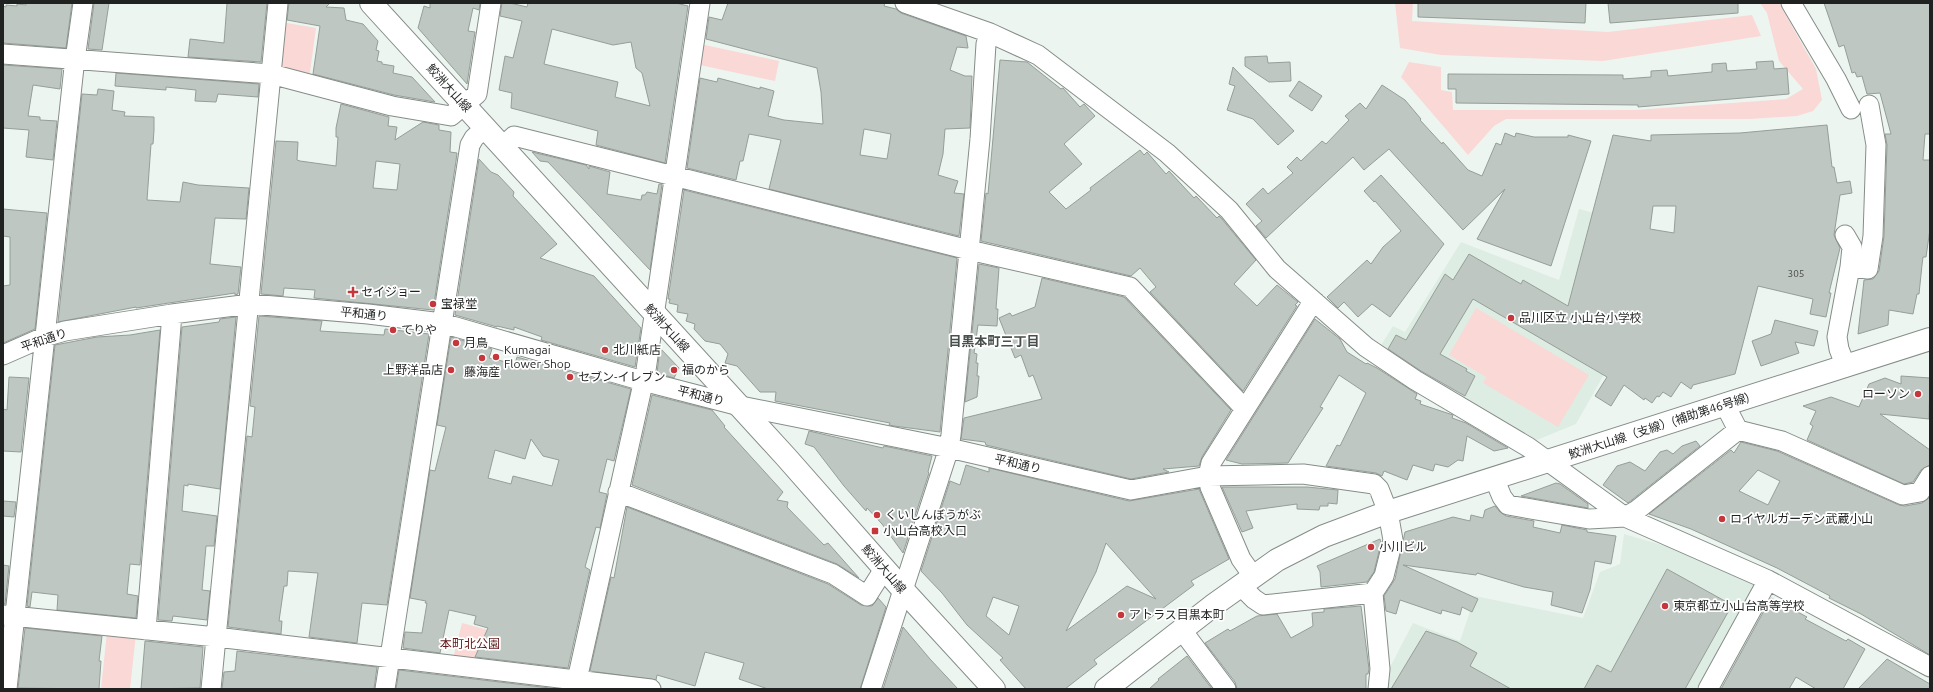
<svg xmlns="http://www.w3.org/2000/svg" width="1933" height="692" font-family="Ubuntu,'Noto Sans JP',sans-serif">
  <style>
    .built { fill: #ddede3 }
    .green { fill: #fad8d5 }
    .building { fill: #bec7c1; stroke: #969e98; fill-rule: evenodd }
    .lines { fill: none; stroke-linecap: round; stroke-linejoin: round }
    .street-casing { stroke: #858d88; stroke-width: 21 }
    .secondary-casing { stroke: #858d88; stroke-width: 24 }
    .street { stroke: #fff; stroke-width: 19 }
    .secondary { stroke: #fff; stroke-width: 22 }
    .poi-dot { fill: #c6373c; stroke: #fff; stroke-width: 1.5 }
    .labels { text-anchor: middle; stroke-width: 3.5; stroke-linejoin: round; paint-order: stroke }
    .number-label { font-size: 10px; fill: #474b48 }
    .street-label { font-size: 12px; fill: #1f2220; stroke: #fff }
    .poi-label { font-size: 12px; fill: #1f2220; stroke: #fff; text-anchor: start }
    .park-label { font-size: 12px; fill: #60181a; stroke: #fff }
    .neighbourhood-label { font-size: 13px; font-weight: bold; fill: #49504c; stroke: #fff }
  </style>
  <rect width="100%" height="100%" fill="#edf5f0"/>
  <path class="built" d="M1579 209 1635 224 1619 348 1576 424 1537 440 1486 410 1434 384 1378 350 1393 326 1405 332 1461 242 1559 280Z
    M1624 534 1679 550 1756 585 1696 689H1383L1388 671 1413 623 1460 641 1475 596 1583 618 1600 572 1620 564Z"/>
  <path class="green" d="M1395 3H1413L1412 21 1608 32 1752 15 1761 36 1603 61 1441 55 1400 48Z
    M1760 3H1779L1816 69 1822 100 1813 111 1797 116 1750 119H1506L1494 126 1468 155 1401 77 1409 62 1441 67V90L1452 92 1453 110H1635L1786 99 1803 89 1779 61 1767 13Z
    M281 22 316 28 309 79 277 70Z
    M700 44 779 61 775 81 695 64Z
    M1476 308 1589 375 1558 427 1483 383 1486 377 1449 355Z
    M462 623 488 630 479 663 453 659Z
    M107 632 136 634 130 689H101Z"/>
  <path class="building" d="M26 3H72L66 48 3 43V6L6 7V5L17 6V4L26 5Z
    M94 3H109L102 50 88 49Z
    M227 3H267L261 62 188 57 190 39 224 43Z
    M289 3H330L326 7 344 8 346 20 363 24 378 41 376 50 379 51 377 61 382 62V64L394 66 393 73 412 77 435 102 394 95 313 74 320 26 287 20Z
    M430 3H480L479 10 473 8 468 31 475 32 467 84 418 28 424 6 430 8Z
    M502 3H510L527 7 528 3H676L688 6 665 163 596 145 598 131 511 108 512 93 499 90 505 56 513 58 522 21 500 16ZM552 29 613 45 631 42 636 68 642 73 650 106 615 97 618 82 544 64Z
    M728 3H885L884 6 896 9 901 13 966 36 968 48 957 47 950 70 965 76H972L970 128 945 129 943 154 938 175 958 181 954 193 964 194 959 236 769 189 781 140 749 134 743 161H740L736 180 687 168 700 78 717 82 718 78 760 89V87L774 91 768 116 784 120 823 124 821 92 817 68 706 39 709 17 722 20ZM864 129 891 134 887 159 860 155Z
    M1418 3H1586L1585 23 1418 17Z
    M1608 3H1738V13L1610 23Z
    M1824 3H1930V134H1925L1923 160H1930V229L1926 257H1923L1922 265 1919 294H1917L1913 314 1889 310 1888 325 1858 334 1864 280 1873 279 1879 271 1884 236 1887 145 1885 134H1891L1880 93 1867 94 1862 76 1857 77 1855 72 1852 73 1844 45 1839 47Z
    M1267 56 1268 63 1290 62 1291 81 1269 82 1245 66V57Z
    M1000 60 1027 62 1061 89 1063 88 1080 107 1084 104 1095 116 1064 144 1082 164 1049 192 1066 209 1091 190 1090 188 1140 150 1144 155 1147 152 1166 174 1169 171 1194 198 1196 196 1217 218 1219 216 1221 218 1256 260 1234 284 1257 306 1277 285 1298 302 1295 305 1297 306 1243 391 1150 292 1156 287 1140 268 1131 276 981 241 986 193 988 194Z
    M1773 61 1774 69 1787 68 1789 94 1638 107V105L1456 103V89H1448V74L1623 75V79L1651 77V71L1667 70 1668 76 1712 72V64L1726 63 1727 71 1757 69 1756 62Z
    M3 65 62 69 60 89 33 85 28 116 40 117V120L57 121 53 160 26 157 29 130 3 128Z
    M1233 67 1294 131 1278 145 1253 119 1227 110 1235 86 1229 84Z
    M116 73 259 84 258 97 218 94 216 102 195 101 196 90 166 87V90L115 86Z
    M1299 81 1322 96 1312 111 1289 96Z
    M1382 85 1405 100 1421 119 1420 120 1442 144 1443 142 1468 170 1482 176 1496 143 1501 145 1505 133 1515 137 1516 133 1534 137H1568V135L1591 141 1551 266 1477 239 1505 189 1463 230 1389 149 1364 170 1353 157 1266 238 1256 226 1262 221 1246 204 1263 188 1268 194 1293 173 1287 167 1297 157 1301 161 1322 141 1326 144 1349 120 1345 116 1360 103 1366 109Z
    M98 89 114 91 112 110 125 112 124 116 154 117V130L153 144H151L147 200 180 202 183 182 198 185 249 188 246 219 215 218 210 264 241 267 238 294 235 295V293L136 308V307L58 322 82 94 97 95Z
    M341 104 389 117 388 126 397 127 395 140 423 122 439 125V130L451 132 450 152 457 153 456 161 433 310 314 298 315 290 284 288 283 296 261 294 276 141 298 142 297 160 300 161 336 166 338 137H336V128ZM376 161 400 164 397 190 373 188Z
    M1827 125 1832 167H1834L1837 183 1850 181 1852 193 1840 195 1834 235 1840 248 1829 293H1831L1826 317 1810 314 1813 299 1758 286 1735 374 1693 385 1691 389 1681 382 1671 397 1663 392 1659 397 1657 396 1652 403 1645 398 1644 400 1624 385 1611 406 1595 396 1607 377 1473 299 1440 354 1467 369 1466 371 1475 376 1465 396 1421 371 1388 349 1396 335 1406 340 1445 274 1453 280 1469 254 1521 284 1523 280 1568 306 1613 135 1651 141V135L1740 133ZM1653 206H1676L1674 233 1650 229Z
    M532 152 586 165 589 169V166L610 172 607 194 641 200 642 195H645L647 192 657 194 659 184H662L650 270 548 162 540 161Z
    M479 159 491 172 498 175 514 192 513 196 557 244 540 258 594 276 641 328 635 367 541 340 542 337 514 327V330L497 326V327L455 315Z
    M1381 175 1444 244 1390 317 1372 304 1358 317 1344 302 1338 308 1327 297 1367 260 1371 264 1383 247 1401 231 1375 201 1374 202 1364 191Z
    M684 190 957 258 940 432 894 426 889 425 890 423 775 401 776 392H760L737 366 725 363 728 354 720 344 705 341 694 329 695 324 686 321 688 314 677 312 678 305 669 303 670 299H668Z
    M3 209 47 213 35 329 3 343V286L10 285V237L3 236Z
    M979 264 999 268 996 309H998L997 326 978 325 974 353 977 354 976 363H978L977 376H979L977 397 965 402Z
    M1042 278 1124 297 1231 410 1202 457 1199 466 1163 469 1169 472 1131 479 986 445 985 442 961 439 964 418 1042 399 1033 375 1029 377 1021 355 1015 358 999 318 1010 313 1012 316 1035 307Z
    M259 316 322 321 320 331 384 335 385 329 429 334 387 605 362 603 357 643 309 637 318 573 288 571 287 586H284L279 621H282L281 634 228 627 247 436 252 437 255 407 250 406Z
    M236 317 220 489 188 484V486L184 485 182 511 217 516 214 546H206L202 590 210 591 207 620 173 616 172 621 158 620 182 327 219 322 220 319Z
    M1315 319 1340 339 1347 352 1366 364 1367 363 1377 368 1417 394 1415 399 1421 401 1420 404 1453 415 1452 418 1466 423 1508 448 1494 451 1467 436 1463 461 1458 460 1448 467 1435 464 1433 471 1413 465 1407 480 1384 471 1382 476 1376 473 1326 466 1337 445 1340 446 1366 393 1339 375 1320 407 1323 408 1288 463 1242 464 1226 460Z
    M1775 320 1818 331 1814 346 1795 342 1799 353 1761 366 1752 341 1771 334Z
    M160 330 140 565 130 564 127 594 138 596 136 618 57 610 58 595 32 592 30 607 27 606 55 345 97 337 130 335Z
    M451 337 492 349 489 358 515 364 517 357 631 389 614 461 607 459 599 492 607 494 600 528 596 527 585 567 590 570 568 668 475 657 488 628 474 624 476 616 449 610 440 653 403 648 405 632 422 633 427 603H425L426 601 410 598 430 470 435 471 446 427 437 425ZM531 439 543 456 559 460 552 486 513 476 511 484 488 478 495 450 525 459Z
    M660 348 679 368 674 378 657 373Z
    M1901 376 1930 378 1929 419 1880 414 1930 450V465L1921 470 1913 482 1904 484 1807 440 1813 426 1810 424 1816 411 1803 406 1831 397 1859 407 1869 384 1885 378 1901 384Z
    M9 377 29 378 21 452 3 451V409L7 410Z
    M652 395 712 410 725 426 724 427 783 492 777 500 788 502 787 507 824 545 828 543 859 578 837 564 632 485Z
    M809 431 883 448 884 446 932 456 928 472 929 473 903 553 882 524 867 508 866 511 844 486 814 447 805 444Z
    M1696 441 1700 446 1628 503 1603 485 1617 466 1630 462 1645 471 1660 452 1667 450 1673 454 1682 446Z
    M1741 442 1777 451 1899 505 1905 506 1922 503 1930 497V655L1861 614 1829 598 1830 596 1777 568 1691 529 1649 514 1731 450 1734 453ZM1758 470 1780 481 1768 505 1739 491Z
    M966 465 989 472V468L1129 501 1199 489 1229 559 1191 581 1194 585 1094 660 1097 664 1065 689H1026L1000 660 1003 658 967 625 942 593 921 571 950 481 960 485ZM1106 543 1156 599 1127 586 1066 631 1096 572ZM993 597 1019 606 1009 635 986 616Z
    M1556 483 1560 484 1588 504V508L1521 496Z
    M1222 487H1307L1338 490 1337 504 1328 503V506H1320L1319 510 1297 509V504L1246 511 1253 528 1242 532Z
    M3 501 16 502 14 517 3 516Z
    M1495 506 1500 512 1506 516 1534 521 1533 527 1560 533 1562 525 1587 530V532L1616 536 1611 564 1595 561 1590 590 1582 613 1551 605 1553 592 1524 587 1477 573 1476 575 1403 565 1478 599 1472 612 1462 607 1460 615 1442 610 1441 614 1400 600 1396 614 1386 611 1384 596 1395 579 1405 532 1453 517 1470 521 1471 515 1483 518 1485 510Z
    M627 507 828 584 861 605 872 606 878 598 886 607 860 689H768L739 679 744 663 705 652 695 686 657 675 656 680 590 671 611 577 614 578Z
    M1380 539 1381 543 1374 572 1367 582 1321 587 1320 572 1317 566Z
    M3 565 9 566 5 604H3Z
    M1667 569 1732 605 1685 689H1584L1597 665 1611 672Z
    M1771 598 1807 617 1805 619 1846 641 1848 639 1865 649 1843 689H1816L1796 677 1789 689H1721Z
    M1361 606 1369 669 1368 674H1366V689H1237L1235 682 1205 643 1228 629 1230 631 1257 616 1277 614 1291 638 1313 626 1312 613 1324 612V609Z
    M903 627 930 659 958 689H883Z
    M25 628 102 636 99 661H101L99 689 18 688Z
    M1426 631 1457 642 1477 653 1470 666 1511 689H1391Z
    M145 641 203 647 200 688 141 689Z
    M237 651 377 667 374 689H222L224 672 235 671Z
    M1187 656 1212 689H1149L1159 680 1158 679Z
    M1887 659 1930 684V689H1858Z
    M399 670 558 689H396Z"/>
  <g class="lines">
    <defs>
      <path id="street" d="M905 3 990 33 1038 55 1167 153 1229 210 1277 269 1366 347 1415 380 1528 447 1625 517 1768 580 1930 667
        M1791 3 1836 79 1851 109
        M3 54 271 74 392 106 451 116 477 94 491 3
        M502 147 514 136 969 250 1130 287 1245 409
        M1845 235 1852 247 1850 267 1837 337 1839 349 1846 367
        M1850 267 1868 269 1873 236 1876 145 1869 105
        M3 355 44 337 65 331 172 314 250 304 368 314 442 323 643 381 736 405 949 448 1131 490 1208 476 1303 474 1374 484 1379 489 1388 512 1393 540 1384 576 1373 593 1380 669 1378 689
        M1725 405 1738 430 1782 441 1903 495 1920 492 1930 476
        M1494 478 1502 497 1508 505 1589 519 1625 517 1637 510 1738 430
        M618 492 833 574 867 596 884 569
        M1253 576 1241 559 1210 487 1208 476 1211 463 1309 308 1315 302
        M1240 585 1254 599 1263 605 1373 593
        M3 615 216 637 651 689
        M1181 629 1226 689
        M146 630 172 314
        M7 689 74 67 83 3
        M211 689 278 3
        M385 689 470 145 474 138 485 128
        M575 689 646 370 700 3
        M871 689 949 448 951 435 980 139 986 44 990 33
        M1708 689 1768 580"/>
      <path id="secondary" d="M371 3 786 457 904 591 994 689
        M1106 689 1215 604 1277 560 1324 536 1388 512 1930 339"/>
    </defs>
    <use href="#street" class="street-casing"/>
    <use href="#secondary" class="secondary-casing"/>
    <use href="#street" class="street"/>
    <use href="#secondary" class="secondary"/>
  </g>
  <g class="poi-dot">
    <path d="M351 286h4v4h4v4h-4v4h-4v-4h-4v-4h4z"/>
    <circle cx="433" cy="304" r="4"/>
    <circle cx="1511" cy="318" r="4"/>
    <circle cx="393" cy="330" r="4"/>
    <circle cx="456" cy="343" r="4"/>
    <circle cx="605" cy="350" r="4"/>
    <circle cx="496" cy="357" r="4"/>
    <circle cx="482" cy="358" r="4"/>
    <circle cx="451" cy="370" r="4"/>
    <circle cx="674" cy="370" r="4"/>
    <circle cx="570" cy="377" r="4"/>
    <circle cx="1918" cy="394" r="4"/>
    <circle cx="877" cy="515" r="4"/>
    <circle cx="1722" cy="519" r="4"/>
    <rect x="871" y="527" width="8" height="8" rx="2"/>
    <circle cx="1371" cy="547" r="4"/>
    <circle cx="1665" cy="606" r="4"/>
    <circle cx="1121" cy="615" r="4"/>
  </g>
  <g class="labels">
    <g class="number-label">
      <text x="1796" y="277">305</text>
    </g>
    <g class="street-label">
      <text transform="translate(449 88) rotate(48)" y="4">鮫洲大山線</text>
      <text transform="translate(364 314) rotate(6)" y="4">平和通り</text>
      <text transform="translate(667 328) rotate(48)" y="4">鮫洲大山線</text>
      <text transform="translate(44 340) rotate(-19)" y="4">平和通り</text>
      <text transform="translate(701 396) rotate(14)" y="4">平和通り</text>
      <text transform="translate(1659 426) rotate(-18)" y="4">鮫洲大山線（支線）(補助第46号線)</text>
      <text transform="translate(1018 464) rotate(13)" y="4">平和通り</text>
      <text transform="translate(884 569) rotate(49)" y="4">鮫洲大山線</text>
    </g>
    <g class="poi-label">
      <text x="361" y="296">セイジョー</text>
      <text x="441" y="308">宝禄堂</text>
      <text x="1519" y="322">品川区立 小山台小学校</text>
      <text x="401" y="334">てりや</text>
      <text x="464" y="347">月鳥</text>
      <text x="504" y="354">Kumagai<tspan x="504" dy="14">Flower Shop</tspan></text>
      <text x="613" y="354">北川紙店</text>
      <text x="443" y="374" text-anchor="end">上野洋品店</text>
      <text x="682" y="374">福のから</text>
      <text x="482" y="376" text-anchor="middle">藤海産</text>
      <text x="578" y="381">セブン-イレブン</text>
      <text x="1910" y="398" text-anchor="end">ローソン</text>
      <text x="885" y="519">くいしんぼうがぶ</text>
      <text x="1730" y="523">ロイヤルガーデン武蔵小山</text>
      <text x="883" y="535">小山台高校入口</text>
      <text x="1379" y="551">小川ビル</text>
      <text x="1673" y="610">東京都立小山台高等学校</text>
      <text x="1129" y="619">アトラス目黒本町</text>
    </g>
    <g class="park-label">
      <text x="470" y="648">本町北公園</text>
    </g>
    <g class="neighbourhood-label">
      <text x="994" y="346">目黒本町三丁目</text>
    </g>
  </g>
  <rect width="1933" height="692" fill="none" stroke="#1f2220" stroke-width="8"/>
</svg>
